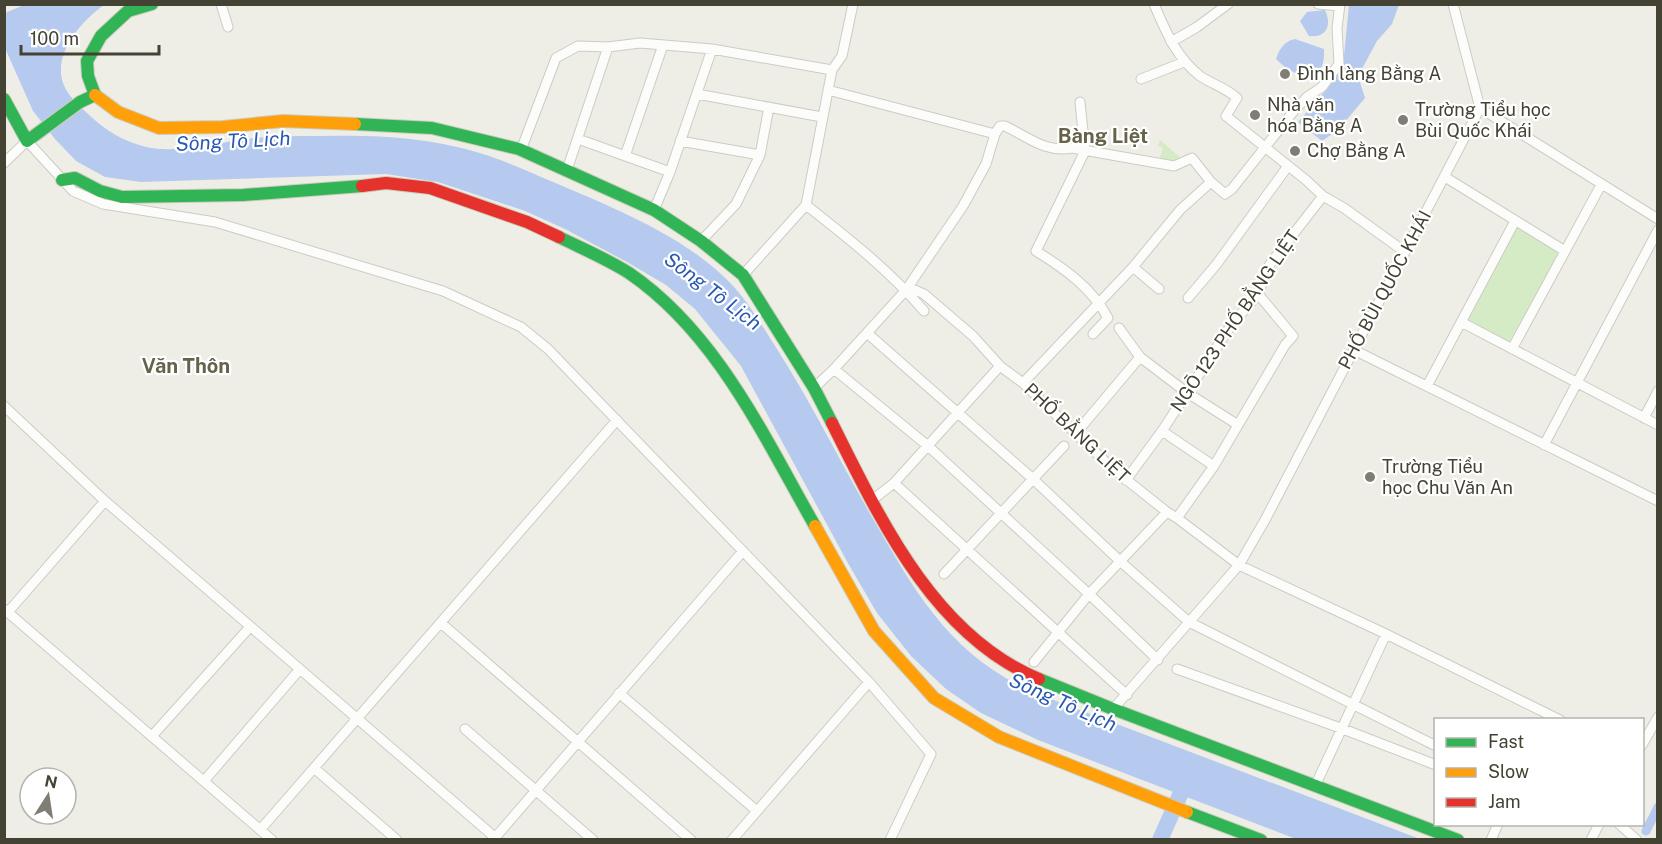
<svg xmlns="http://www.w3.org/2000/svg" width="1662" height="844" font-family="'Public Sans',sans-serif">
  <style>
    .green { fill: #d4ebc5 }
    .water { fill: #b5caee }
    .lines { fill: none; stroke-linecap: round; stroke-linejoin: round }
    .canal { stroke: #b5caee; stroke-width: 9 }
    .river { stroke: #b5caee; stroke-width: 16 }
    .street-casing { stroke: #ccccc4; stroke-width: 11 }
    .fast-casing { stroke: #ccccbc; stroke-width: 14 }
    .slow-casing { stroke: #ccccbc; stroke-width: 14 }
    .jam-casing { stroke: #ccccbc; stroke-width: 14 }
    .street { stroke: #fcfcfb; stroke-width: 9 }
    .fast { stroke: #30b455; stroke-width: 12 }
    .slow { stroke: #ff9f0a; stroke-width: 12 }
    .jam { stroke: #e5322d; stroke-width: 12 }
    .poi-dot { fill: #807e72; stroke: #fff; stroke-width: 2 }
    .labels { text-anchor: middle; stroke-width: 4.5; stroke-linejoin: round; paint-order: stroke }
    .poi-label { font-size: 18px; fill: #444233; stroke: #fff; text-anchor: start }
    .street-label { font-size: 18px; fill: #444233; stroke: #fff }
    .neighbourhood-label { font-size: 20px; font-weight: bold; fill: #67624a; stroke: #fff }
    .water-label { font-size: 20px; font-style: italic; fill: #2959b3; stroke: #fff }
  </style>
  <rect width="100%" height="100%" fill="#eeeee6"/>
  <path class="green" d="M1160 140 1183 160V162L1159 160 1163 148 1158 146Z
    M1515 221 1565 251 1512 349 1461 322Z"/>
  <path class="water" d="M24 5H104C81 21 53 54 63 83 68 97 79 105 88 114 106 131 123 141 146 147 179 154 220 142 253 138 275 136 298 136 321 136 396 135 455 139 525 170 593 200 685 232 735 288 751 306 764 329 777 349 812 404 841 463 873 519 917 595 951 656 1035 693L1420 839H1296L1038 740 981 713 946 689 911 656 877 613 849 565 741 366 695 309 666 285 627 262 565 229 525 211 438 182 386 174 141 182 105 177 76 161 55 139 33 111 5 48V13Z
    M1349 5H1399L1392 24 1377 41 1358 76 1365 98 1338 130 1322 141 1298 122 1328 88 1343 66Z
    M1325 10C1332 25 1327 38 1309 36L1300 21 1307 12Z
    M1295 39 1324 49C1326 88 1295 79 1276 59 1279 50 1284 41 1295 39Z"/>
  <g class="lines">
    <path class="canal" d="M1646 831 1658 807"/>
    <path class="river" d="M1160 840 1188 777"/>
    <defs>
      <path id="street" d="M221 4 228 27
        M853 4 842 56 832 70 806 205C848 238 890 271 924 311
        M1154 4C1166 32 1176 57 1200 76 1212 84 1226 88 1237 98L1226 116 1306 180 1323 196 1344 208 1405 252
        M1318 4 1339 6
        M1171 42 1197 27 1228 4
        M1141 79 1184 62
        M697 94 822 117
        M1080 102 1085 151
        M1480 108 1658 219
        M995 134 1000 126H1005C1028 137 1045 153 1072 148L1174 166 1192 158 1211 182 1225 194 1232 189 1293 112 1307 97 1322 87 1339 64 1337 28 1340 4
        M578 139 670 172
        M680 141 760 155
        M521 150 556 58 578 46 608 47 640 43 712 49 832 70
        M1085 151 1036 251C1065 269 1092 288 1108 318L1093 334
        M625 156 663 45
        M4 163 27 141 73 191 103 204 215 222 443 291 521 327 548 349 869 682 931 754 890 840
        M567 170 608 47
        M1445 177 1565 251
        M654 210 670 172 712 49
        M701 241 736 204 760 155 769 107
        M1133 267 1159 289
        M743 275 806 205
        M906 290H915L924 294 973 336 1000 366 1023 383 1113 469 1167 512 1177 518 1239 565 1386 634 1560 720
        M1188 298 1216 265 1288 166
        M1461 322 1658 425
        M1119 328 1140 357 1186 392 1238 425
        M867 333 1033 479 1121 562 1189 622 1436 746
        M1512 349 1601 185
        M1354 350 1658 501
        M834 369 928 446 1089 594 1158 660
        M1023 383 1133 267 1180 210 1211 182
        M1427 386 1515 221
        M814 388 834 369 906 290 963 206 986 164 995 134 828 90
        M4 406 105 501 498 840
        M1644 418 1658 391
        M1071 428 1082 426 1140 357
        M1162 431 1214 466
        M1544 445 1658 230
        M1126 480 1162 431 1230 327 1258 294 1270 264 1323 196
        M894 483 1127 695
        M871 501 894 483 1000 366
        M1177 518 1214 466 1285 345 1293 336 1258 294
        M944 574 1064 446
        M4 609 272 840
        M8 612 105 501
        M441 623 691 840
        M1034 662 1089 594 1167 512
        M1177 669 1343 729 1436 765
        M619 693 757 811
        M1113 709 1239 565 1265 520 1480 108 1453 4
        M465 729 593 840
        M152 736 250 627
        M1642 745 1658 717
        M314 768 397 840
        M204 781 300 669
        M1315 786 1386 634
        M1619 824 1637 840
        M260 830 617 420
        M493 840 743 551
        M732 840 869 682
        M1491 840 1498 824
        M1591 840 1599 824"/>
      <path id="fast" d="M95 95 88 76 87 61 101 36 128 11 152 4
        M4 99 27 141 80 102 95 95
        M355 124 432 128 519 149 654 210 701 241 743 275 814 388 832 423
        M62 180 75 178 100 191 122 197 243 195 362 186
        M559 237C583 249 607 259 629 273 717 333 764 437 815 526
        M1039 679 1113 709 1458 840
        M1187 812 1261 840"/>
      <path id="slow" d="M95 95 118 112 159 128 223 127 283 121 355 124
        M815 526 874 631 934 698 999 737 1187 812"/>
      <path id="jam" d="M362 186 386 183 430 188 527 222 559 237
        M832 423C880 519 934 636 1039 679"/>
    </defs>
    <use href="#street" class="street-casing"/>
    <use href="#fast" class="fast-casing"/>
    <use href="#slow" class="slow-casing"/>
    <use href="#jam" class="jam-casing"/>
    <use href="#street" class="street"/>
    <use href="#fast" class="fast"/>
    <use href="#slow" class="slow"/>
    <use href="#jam" class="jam"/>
  </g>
  <g class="poi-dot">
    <circle cx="1285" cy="74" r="6"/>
    <circle cx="1255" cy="115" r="6"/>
    <circle cx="1403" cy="120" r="6"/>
    <circle cx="1295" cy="151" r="6"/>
    <circle cx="1370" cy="477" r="6"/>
  </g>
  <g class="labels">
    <g class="poi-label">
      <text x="1297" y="80">Đình làng Bằng A</text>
      <text x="1267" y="111">Nhà văn<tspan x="1267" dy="21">hóa Bằng A</tspan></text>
      <text x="1415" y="116">Trường Tiểu học<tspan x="1415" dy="21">Bùi Quốc Khái</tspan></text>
      <text x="1307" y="157">Chợ Bằng A</text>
      <text x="1382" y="473">Trường Tiểu<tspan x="1382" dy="21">học Chu Văn An</tspan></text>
    </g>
    <g class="street-label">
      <text transform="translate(1385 290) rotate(-62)" y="6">PHỐ BÙI QUỐC KHÁI</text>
      <text transform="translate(1235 321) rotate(-56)" y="6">NGÕ 123 PHỐ BẰNG LIỆT</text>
      <text transform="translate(1077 433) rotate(43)" y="6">PHỐ BẰNG LIỆT</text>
    </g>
    <g class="neighbourhood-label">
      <text x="1103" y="143">Bàng Liệt</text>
      <text x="186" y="373">Văn Thôn</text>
    </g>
    <g class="water-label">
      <text transform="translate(233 141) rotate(-3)" y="7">Sông Tô Lịch</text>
      <text transform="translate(713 291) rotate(37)" y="7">Sông Tô Lịch</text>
      <text transform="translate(1063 702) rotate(24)" y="7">Sông Tô Lịch</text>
    </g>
  </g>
  <rect width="1662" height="844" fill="none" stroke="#444233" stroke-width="12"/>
  <rect x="1434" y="718" width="210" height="108" fill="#ffffff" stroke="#b4b3ad" stroke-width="1.5"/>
  <rect x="1446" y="738" width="30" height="9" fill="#30b455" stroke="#b4b3ad" stroke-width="1.5"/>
  <text x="1488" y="748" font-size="18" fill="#444233">Fast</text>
  <rect x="1446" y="768" width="30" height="9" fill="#ff9f0a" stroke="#b4b3ad" stroke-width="1.5"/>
  <text x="1488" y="778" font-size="18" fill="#444233">Slow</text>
  <rect x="1446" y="798" width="30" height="9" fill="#e5322d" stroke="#b4b3ad" stroke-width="1.5"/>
  <text x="1488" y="808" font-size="18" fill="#444233">Jam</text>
  <g transform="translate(48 796) rotate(12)"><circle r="28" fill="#ffffff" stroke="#b4b3ad" stroke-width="1.5"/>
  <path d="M0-4.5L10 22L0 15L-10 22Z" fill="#807e72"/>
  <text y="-9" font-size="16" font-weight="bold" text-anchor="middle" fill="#444233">N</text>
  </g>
  <path d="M21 45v9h138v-9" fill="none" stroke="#444233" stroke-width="3"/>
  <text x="30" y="45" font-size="18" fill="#444233" stroke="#ffffff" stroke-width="4.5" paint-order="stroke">100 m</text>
</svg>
